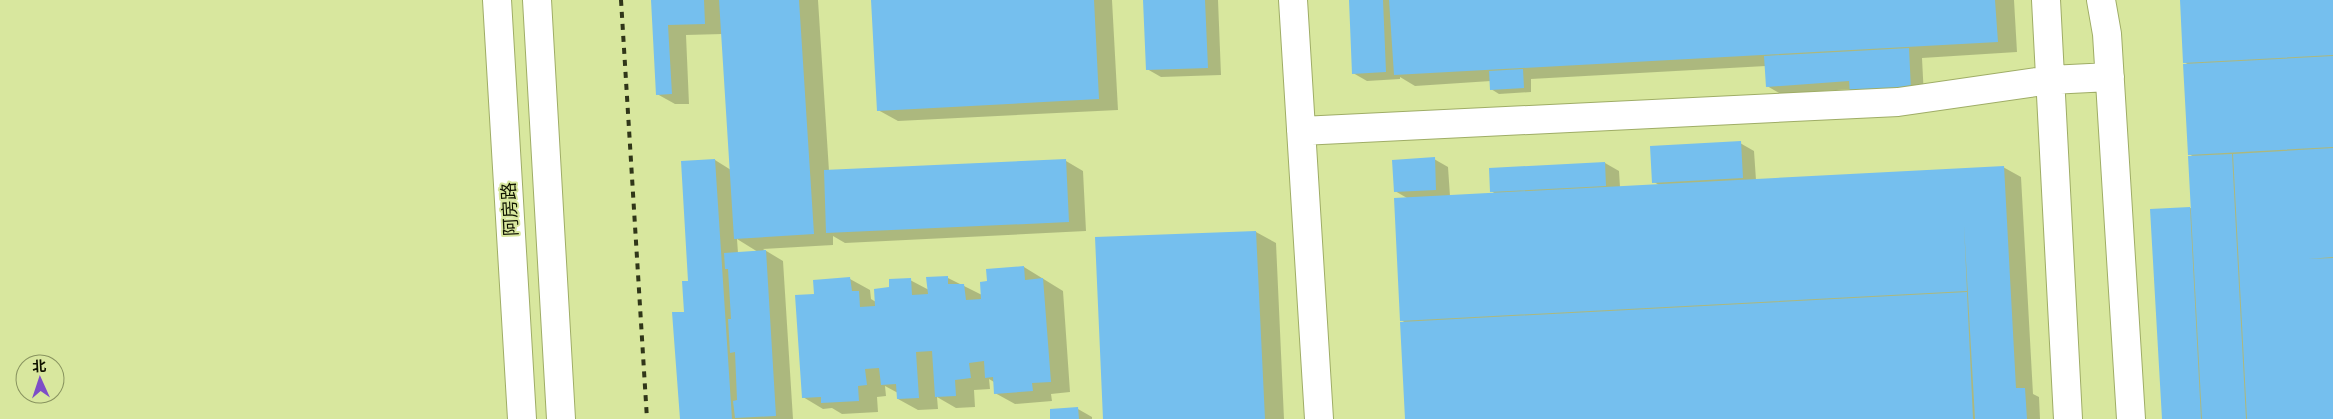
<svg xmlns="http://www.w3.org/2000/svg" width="2333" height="419" font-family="'Open Sans','Noto Sans SC',sans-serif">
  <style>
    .shadow { fill: #0003; fill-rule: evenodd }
    .building { fill: #75bfee }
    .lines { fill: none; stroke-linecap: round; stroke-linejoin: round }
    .minor-casing { stroke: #9fad66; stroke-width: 30 }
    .secondary-casing { stroke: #9fad66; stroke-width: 30 }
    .minor { stroke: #fff; stroke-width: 28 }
    .secondary { stroke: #fff; stroke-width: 28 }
    .rail { stroke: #303619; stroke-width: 4; stroke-dasharray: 6 6; stroke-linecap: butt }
    .labels { text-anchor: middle; stroke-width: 4; stroke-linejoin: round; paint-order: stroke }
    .street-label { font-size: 18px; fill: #101400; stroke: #d8e79e }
  </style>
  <rect width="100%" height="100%" fill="#d8e79e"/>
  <path class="shadow" d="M652 0H818L829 171 1066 161 1083 171 1086 231 845 243 833 236V245L763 249 783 261 793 419H681L686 313 689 282 715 160 731 170 723 34 686 35 689 104H675L657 94ZM737 239 758 252 738 253Z
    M872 0H1112L1118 110 898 121 878 110Z
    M1144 0H1218L1221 75 1161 77 1147 69Z
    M1350 0H2014L2017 52 1922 58 1924 97 1851 89 1781 94 1767 86 1766 66 1531 79V92L1499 94 1491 89V81L1415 86 1400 77V79L1367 81 1353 73Z
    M2181 0H2333V419H2163L2152 210 2192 208 2194 157 2189 154V65L2184 62Z
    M1740 143 1754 151 1756 180 2003 167 2021 177 2033 394 2039 397 2040 419H1407L1406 323 1401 320 1407 198 1395 191 1434 159 1448 167 1450 196 1496 194 1491 191 1605 163 1619 171 1620 187 1659 185 1654 182Z
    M1256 232 1276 243 1284 419H1104L1145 237Z
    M1024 267 1063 291 1070 392 1051 394 1052 401 1015 404 995 393 994 382 989 379 990 389 974 390 975 407 956 408 937 397 938 409 918 410 898 399V393L885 386 886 396 877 397 878 412 842 414 832 408 823 409 803 397 815 295 850 279 870 290 871 299 876 302 891 289 910 280 929 290 948 278 982 295 988 282 987 270Z
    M1078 409 1092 417V419H1052Z"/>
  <path class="building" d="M651 0H704L705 24 668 25 672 94 656 95Z
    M719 0H799L814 234 734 239Z
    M871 0H1094L1099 99 877 111Z
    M1143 0H1205L1208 68 1146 70Z
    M1349 0H1383L1386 72 1352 74Z
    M1389 0H1995L1998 42 1394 75Z
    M2180 0H2333V55L2183 63Z
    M1909 48 1911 90 1850 94 1849 81 1766 87 1764 56Z
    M2333 56V147L2188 155 2183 64Z
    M1523 69 1524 88 1490 90 1489 71Z
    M1741 141 1743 178 1652 183 1650 146Z
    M2333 148V257L2308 259 2333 258V419H2247L2233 154Z
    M2232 154 2246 419H2202L2188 156Z
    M1435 157 1436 190 1394 192 1392 160Z
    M715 159 732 419H680L672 312H684L682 281H688L681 161Z
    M1066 159 1069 222 826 233 824 170Z
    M1605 162 1606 186 1490 192 1489 168Z
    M2004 166 2016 388H2025L2027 419H1975L1964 225 1967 291 1400 321 1394 198Z
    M2190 207 2201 419H2162L2150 209Z
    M1256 231 1265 419H1103L1095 237Z
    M766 250 776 416 735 418 733 401 737 400 735 352 730 353 728 319H731L728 269H725L724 253Z
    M1024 266 1025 280 1043 278 1051 382 1032 383 1033 391 994 394 993 377 985 378 984 361 969 363 971 378 955 380 956 396 935 397 932 351 916 352 919 398 897 399 896 384 881 385 879 368 865 369 867 385 858 386 859 401 821 403V397L802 398 795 295 814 294 813 280 850 277 852 291H859L860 307 875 306 874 289 889 287V279L911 278 912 295 928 294 926 277 948 276V284H964L966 300 981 299 980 282 987 281 986 269Z
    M1967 292 1973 419H1405L1400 322Z
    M1078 407 1079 419H1050V409Z"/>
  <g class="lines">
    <defs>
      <path id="minor" d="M1293 0 1319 419
        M2046 0 2068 419
        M2101 0 2107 34 2131 419
        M1301 131 1898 102 2050 80 2110 77"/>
      <path id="secondary" d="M497 0 522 419
        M537 0 561 419"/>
    </defs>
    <use href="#minor" class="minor-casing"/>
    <use href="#secondary" class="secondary-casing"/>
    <use href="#minor" class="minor"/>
    <use href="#secondary" class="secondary"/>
    <path class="rail" d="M621 0 647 419"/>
  </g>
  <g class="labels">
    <g class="street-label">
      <text transform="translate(510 209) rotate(-93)" y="6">阿房路</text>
    </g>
  </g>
  <g transform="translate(40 379) rotate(357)"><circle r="24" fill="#d8e79e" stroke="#88935f"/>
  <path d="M0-4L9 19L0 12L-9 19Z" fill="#7d4ec7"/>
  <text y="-8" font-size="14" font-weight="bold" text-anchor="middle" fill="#101400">北</text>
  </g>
</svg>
